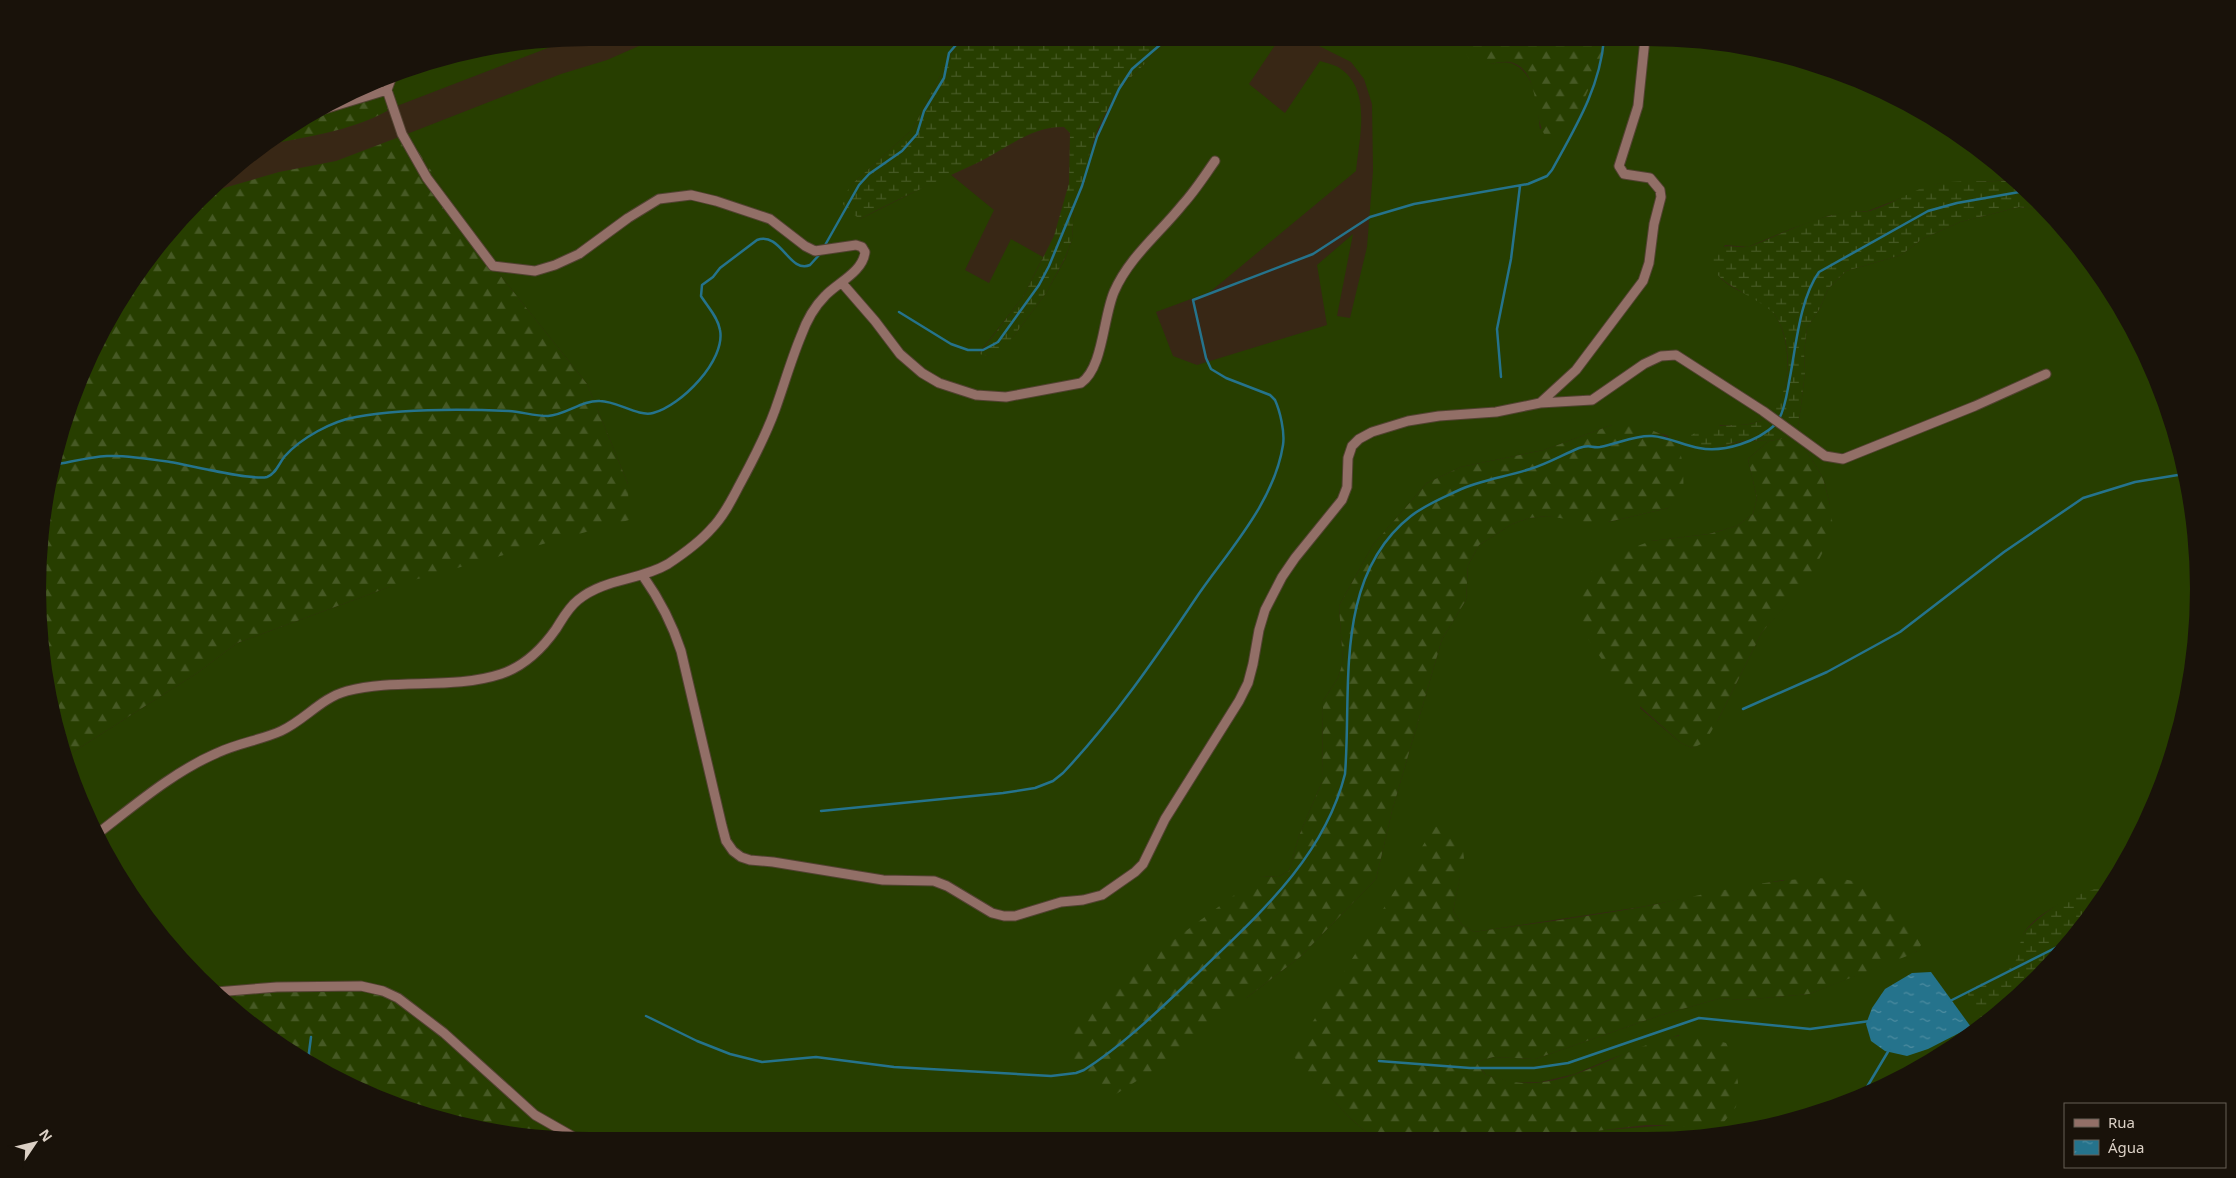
<svg xmlns="http://www.w3.org/2000/svg" width="2236" height="1178" font-family="'Noto Sans',sans-serif">
  <style>
    .grass { fill: #273e00; fill-rule: evenodd }
    .forest { fill: url(#forest-firs) }
    .wetland { fill: url(#wetland-marsh) }
    .water { fill: url(#water-ripples) }
    .lines { fill: none; stroke-linecap: round; stroke-linejoin: round }
    .stream { stroke: #25738c; stroke-width: 2.5 }
    .minor-casing { stroke: #524231; stroke-width: 11 }
    .minor { stroke: #926f67; stroke-width: 9 }
  </style>
  <defs>
    <pattern id="forest-firs" width="22" height="20" patternUnits="userSpaceOnUse" patternTransform="scale(1.25)"><rect width="22" height="20" fill="#273e00"/><path d="M5 1l3.5 6h-7zM16 11l3.5 6h-7z" fill="#465924"/></pattern>
    <pattern id="wetland-marsh" width="20" height="14" patternUnits="userSpaceOnUse" patternTransform="scale(1.25)"><rect width="20" height="14" fill="#273e00"/><path d="M1 5h8M5 5V1M11 12h8M15 12V8" fill="none" stroke="#465924"/></pattern>
    <pattern id="water-ripples" width="26" height="14" patternUnits="userSpaceOnUse" patternTransform="scale(1.25)"><rect width="26" height="14" fill="#25738c"/><path d="M2 4q2-2 4 0t4 0M15 11q2-2 4 0t4 0" fill="none" stroke="#4e8ca0"/></pattern>
  </defs>
  <rect width="100%" height="100%" fill="#382715"/>
  <path class="grass" d="M580 38 553 46 389 109 379 82 411 67 482 48Z
    M657 38H960L912 130 851 185 860 219 950 174 994 210 965 270 989 283 1011 239 1043 257 1023 297 979 353 989 356 1013 337 1046 293 1065 259 1072 239 1074 206 1084 186 1090 151 1116 92 1171 38H1280L1249 84 1285 113 1320 61C1326 63 1336 65 1341 69 1372 91 1359 139 1356 171L1210 292 1156 312 1173 356 1197 365 1327 325 1317 265 1353 234 1337 316 1350 318 1367 247 1373 171 1372 104 1364 79 1351 62 1303 38H1474L1470 41 1488 64C1495 63 1505 61 1511 63 1536 72 1538 107 1540 129L1580 108 1606 45 1605 39H1683L1790 56 1891 95 1983 152 2013 180 1937 184 1868 211H1854L1828 216 1791 229 1748 247 1725 245 1713 266C1716 271 1719 278 1724 281 1740 295 1763 297 1775 315 1793 341 1794 404 1762 420 1750 426 1734 425 1720 425L1708 450C1729 444 1746 439 1769 441L1748 459 1757 498 1753 514 1737 526 1709 534 1651 541 1640 708 1681 743 1693 748 1718 720 1762 632 1796 593 1830 505 1823 478 1802 444 1798 429 1805 373 1804 352 1807 328 1820 308 1828 289 1846 271 1901 255 1922 239 1960 222 2019 207 2045 210 2062 226 2125 314 2169 412 2194 517 2197 625 2180 732 2141 833 2104 889C2083 889 2034 914 2024 933 2021 940 2021 948 2019 956 2015 971 1988 986 1973 988L1985 1017 1993 1013 1954 1047 1858 1099 1719 1136H1554L1565 1133 1671 1125 1679 1035 1608 1060 1575 1074 1541 1082 1512 1083 1486 1075 1476 1062 1493 1057 1535 1059 1661 1015 1721 998 1742 1000 1809 994 1917 951 1783 880 1641 907 1474 932 1462 925 1453 911 1460 876 1293 1055 1349 1117 1372 1137H1265L1258 1132 1159 1137 570 1139 545 1127 218 993 175 953 130 895 80 800 65 757 197 673 237 643 389 587 628 484 587 384 500 275 407 134 561 74 607 60ZM1612 425 1653 431 1668 436 1676 499 1668 508 1608 522 1547 516 1529 518 1512 524 1479 545 1468 565 1466 600 1442 639 1392 811 1376 879 1300 957 1246 998 1261 876 1278 877 1289 871 1299 836 1322 782 1323 701 1338 678 1343 662 1339 606 1373 545 1427 483 1461 467 1544 450Z"/>
  <path class="forest" d="M1474 38 1605 39 1606 45C1600 61 1577 122 1567 130 1560 135 1554 137 1546 137 1532 118 1541 69 1510 62 1504 61 1496 63 1490 64 1483 64 1477 62 1470 61L1465 51 1470 41Z
    M379 97H392L387 111C349 132 304 137 261 146L297 122 314 119 326 113Z
    M407 134 500 275 587 384 628 484 629 520 389 587 237 643 197 673 65 757 56 731 39 625V553L56 447 80 378 130 283 175 225 210 192 279 172 336 161Z
    M1630 422C1640 423 1646 428 1656 432 1688 445 1682 464 1684 494L1668 508 1608 522 1591 523 1547 516 1529 518 1512 524 1479 545 1468 565 1466 600 1442 639 1392 811 1376 879 1300 957 1246 998 1179 1054 1113 1096 1105 1097C1099 1092 1091 1088 1086 1082 1075 1071 1067 1038 1068 1023L1152 956 1252 882 1261 876 1278 877 1289 871 1299 836 1322 782 1323 701 1338 678 1343 662 1339 606 1373 545 1427 483 1461 467 1544 450 1612 425Z
    M1800 436 1802 444 1823 478 1830 505 1833 527 1829 540 1808 581 1762 632 1718 720 1705 742 1693 748 1681 743 1624 692 1588 639 1577 598 1585 576 1621 552 1651 541 1709 534 1737 526 1753 514 1757 498 1748 459 1769 441Z
    M1435 826 1461 837 1464 858 1453 911 1462 925 1474 932C1530 924 1586 917 1642 907 1697 897 1820 863 1869 886 1893 897 1908 923 1921 945L1917 951 1907 956 1809 994 1742 1000 1721 998 1661 1015 1535 1059 1493 1057 1476 1062C1479 1065 1482 1071 1485 1074 1489 1077 1495 1077 1500 1079 1561 1098 1619 1047 1678 1036 1694 1032 1711 1039 1726 1043L1732 1055 1738 1082 1736 1107 1724 1122 1702 1128 1671 1125H1646L1554 1136 1372 1137 1349 1117 1292 1055Z
    M315 982 396 991 545 1127 570 1139H553L447 1122 345 1083 253 1027 218 993Z
    M1258 1132 1265 1137H1159L1172 1136Z"/>
  <path class="wetland" d="M960 38H1171L1116 92 1097 131 1090 151 1084 186 1074 206 1072 239 1065 258 1046 293 1013 337 999 353 989 356 979 354 1023 297 1054 236 1069 183 1070 133 1064 127C1032 126 1005 149 977 163 938 181 899 198 860 219L847 210 841 201 851 185 912 130Z
    M2013 180 2045 210 2019 207 1960 222 1922 239 1901 255 1846 271 1828 289 1820 308 1807 328 1804 352 1805 373 1798 429 1800 436 1769 441 1751 440 1736 442 1708 450 1696 445 1691 435C1700 430 1709 427 1719 426 1733 424 1751 427 1764 419 1793 400 1794 342 1775 315 1765 300 1705 280 1712 260 1720 237 1737 251 1751 246 1777 236 1802 223 1829 216 1837 214 1847 211 1855 211 1860 211 1865 212 1870 211 1893 204 1914 188 1937 184 1959 179 1989 183 2013 180Z
    M2095 889H2104L2061 953 1993 1013 1985 1017H1979L1969 1003 1968 992C1978 982 1997 980 2008 970 2024 955 2016 948 2024 933 2029 925 2054 906 2063 901 2072 896 2084 893 2095 889Z"/>
  <path class="water" d="M1931 972 1971 1027 1928 1049 1907 1056 1885 1051 1871 1041 1866 1024 1872 1008 1885 989 1912 973Z"/>
  <g class="lines">
    <path class="stream" d="M824 247 859 185 869 174 902 151 917 134 924 111 944 78 949 53 962 38
      M899 312 951 344 968 350H983L998 342 1039 285 1049 266 1082 186 1097 137 1119 89 1132 69 1168 38
      M1501 377 1497 329 1511 259 1520 186
      M1779 419C1786 406 1787 392 1790 377 1796 346 1800 298 1819 272L1928 211 1957 203 2025 191
      M53 465C71 462 89 457 107 456 127 455 151 459 170 462 189 465 253 481 267 477 276 474 279 463 285 456 301 438 332 421 356 417 401 409 463 409 509 411 522 412 535 416 548 416 566 415 582 400 600 401 617 401 638 417 653 413 681 406 726 360 720 330 718 317 707 306 701 296L702 285 713 277 720 268 757 240C781 231 789 274 810 265L820 254
      M1743 709 1827 672 1900 632 2004 552 2083 498 2135 482 2184 474
      M821 811 1003 793 1035 788 1053 781 1063 773C1113 720 1155 659 1196 598 1228 551 1274 503 1283 445 1285 432 1280 411 1275 400L1270 395 1226 378 1211 369 1206 358 1193 300 1313 254 1370 217 1414 204 1528 184 1547 176 1552 170C1575 128 1600 88 1604 39
      M1950 1001 2069 941
      M646 1016 697 1041 730 1054 762 1062 816 1057 894 1067 1051 1076 1076 1073 1084 1070C1126 1043 1161 1008 1197 974 1257 916 1324 858 1345 774 1352 688 1333 577 1411 516 1425 505 1442 498 1457 491 1480 480 1506 477 1530 469 1547 464 1562 455 1579 448 1590 444 1591 448 1600 447 1618 444 1634 435 1652 436 1668 437 1683 445 1699 448 1725 453 1758 441 1776 424
      M308 1060 311 1037
      M1379 1061 1470 1068H1534L1568 1063 1699 1018 1810 1029 1870 1021
      M1861 1097 1889 1050"/>
    <defs>
      <path id="minor" d="M311 113 387 90
        M842 283 875 321 900 354 922 373 939 383 976 395 1006 397 1081 383C1103 368 1103 318 1114 292 1129 257 1160 233 1183 204 1195 191 1205 175 1215 161
        M1540 403 1576 370 1643 281 1649 263 1654 224 1661 197 1660 190 1650 178 1624 174 1619 166 1638 106 1645 39
        M643 576C660 600 672 623 681 651L722 826 726 841 733 851 741 857 750 860 773 862 883 880 934 881 947 886 992 913 1004 916H1015L1061 902 1083 900 1102 895 1135 872 1143 864 1165 819 1239 701 1248 683 1253 664 1259 630 1265 610 1282 577 1295 558 1342 500 1347 487 1348 458 1352 446 1359 439 1372 432 1408 421 1439 416 1496 412 1540 403 1592 400 1644 364 1661 356 1676 355 1763 411 1825 456 1843 459 1975 406 2046 374
        M97 834C135 805 173 772 217 753 238 743 261 740 281 731 305 720 321 698 347 691 397 678 452 690 501 674 525 666 542 649 556 629 563 618 568 608 578 600 605 578 639 581 668 564 683 554 700 542 712 528 724 516 732 499 740 484 753 460 766 435 775 410 784 385 791 360 801 336 806 322 814 307 825 296 837 283 863 272 865 252L862 247 856 245 815 251 805 246 770 219 716 201 691 195 659 199 628 218 579 254 555 265 535 271 493 266 427 178 402 134 387 90 392 76
        M216 992 277 987 361 986 383 991 398 998 444 1033 535 1115 577 1139"/>
    </defs>
    <use href="#minor" class="minor-casing"/>
    <use href="#minor" class="minor"/>
  </g>
  <path d="M0 0H2236V1178H0ZM589 46H1647A543 543 0 0 1 2190 589V589A543 543 0 0 1 1647 1132H589A543 543 0 0 1 46 589V589A543 543 0 0 1 589 46Z" fill="#19120a" fill-rule="evenodd"/>
  <rect x="2064" y="1103" width="162" height="65" fill="#19120a" stroke="#675e55"/>
  <rect x="2074" y="1119" width="25" height="8" fill="#926f67" stroke="#675e55"/>
  <text x="2108" y="1128" font-size="15" fill="#dbd0c5">Rua</text>
  <rect x="2074" y="1140" width="25" height="15" fill="url(#water-ripples)" stroke="#675e55"/>
  <text x="2108" y="1153" font-size="15" fill="#dbd0c5">Água</text>
  <g transform="translate(35 1143) rotate(55)" stroke="#19120a" stroke-width="4" paint-order="stroke">
  <path d="M0-4L9 19L0 12L-9 19Z" fill="#dbd0c5"/>
  <text y="-8" font-size="14" font-weight="bold" text-anchor="middle" fill="#dbd0c5">N</text>
  </g>
</svg>
